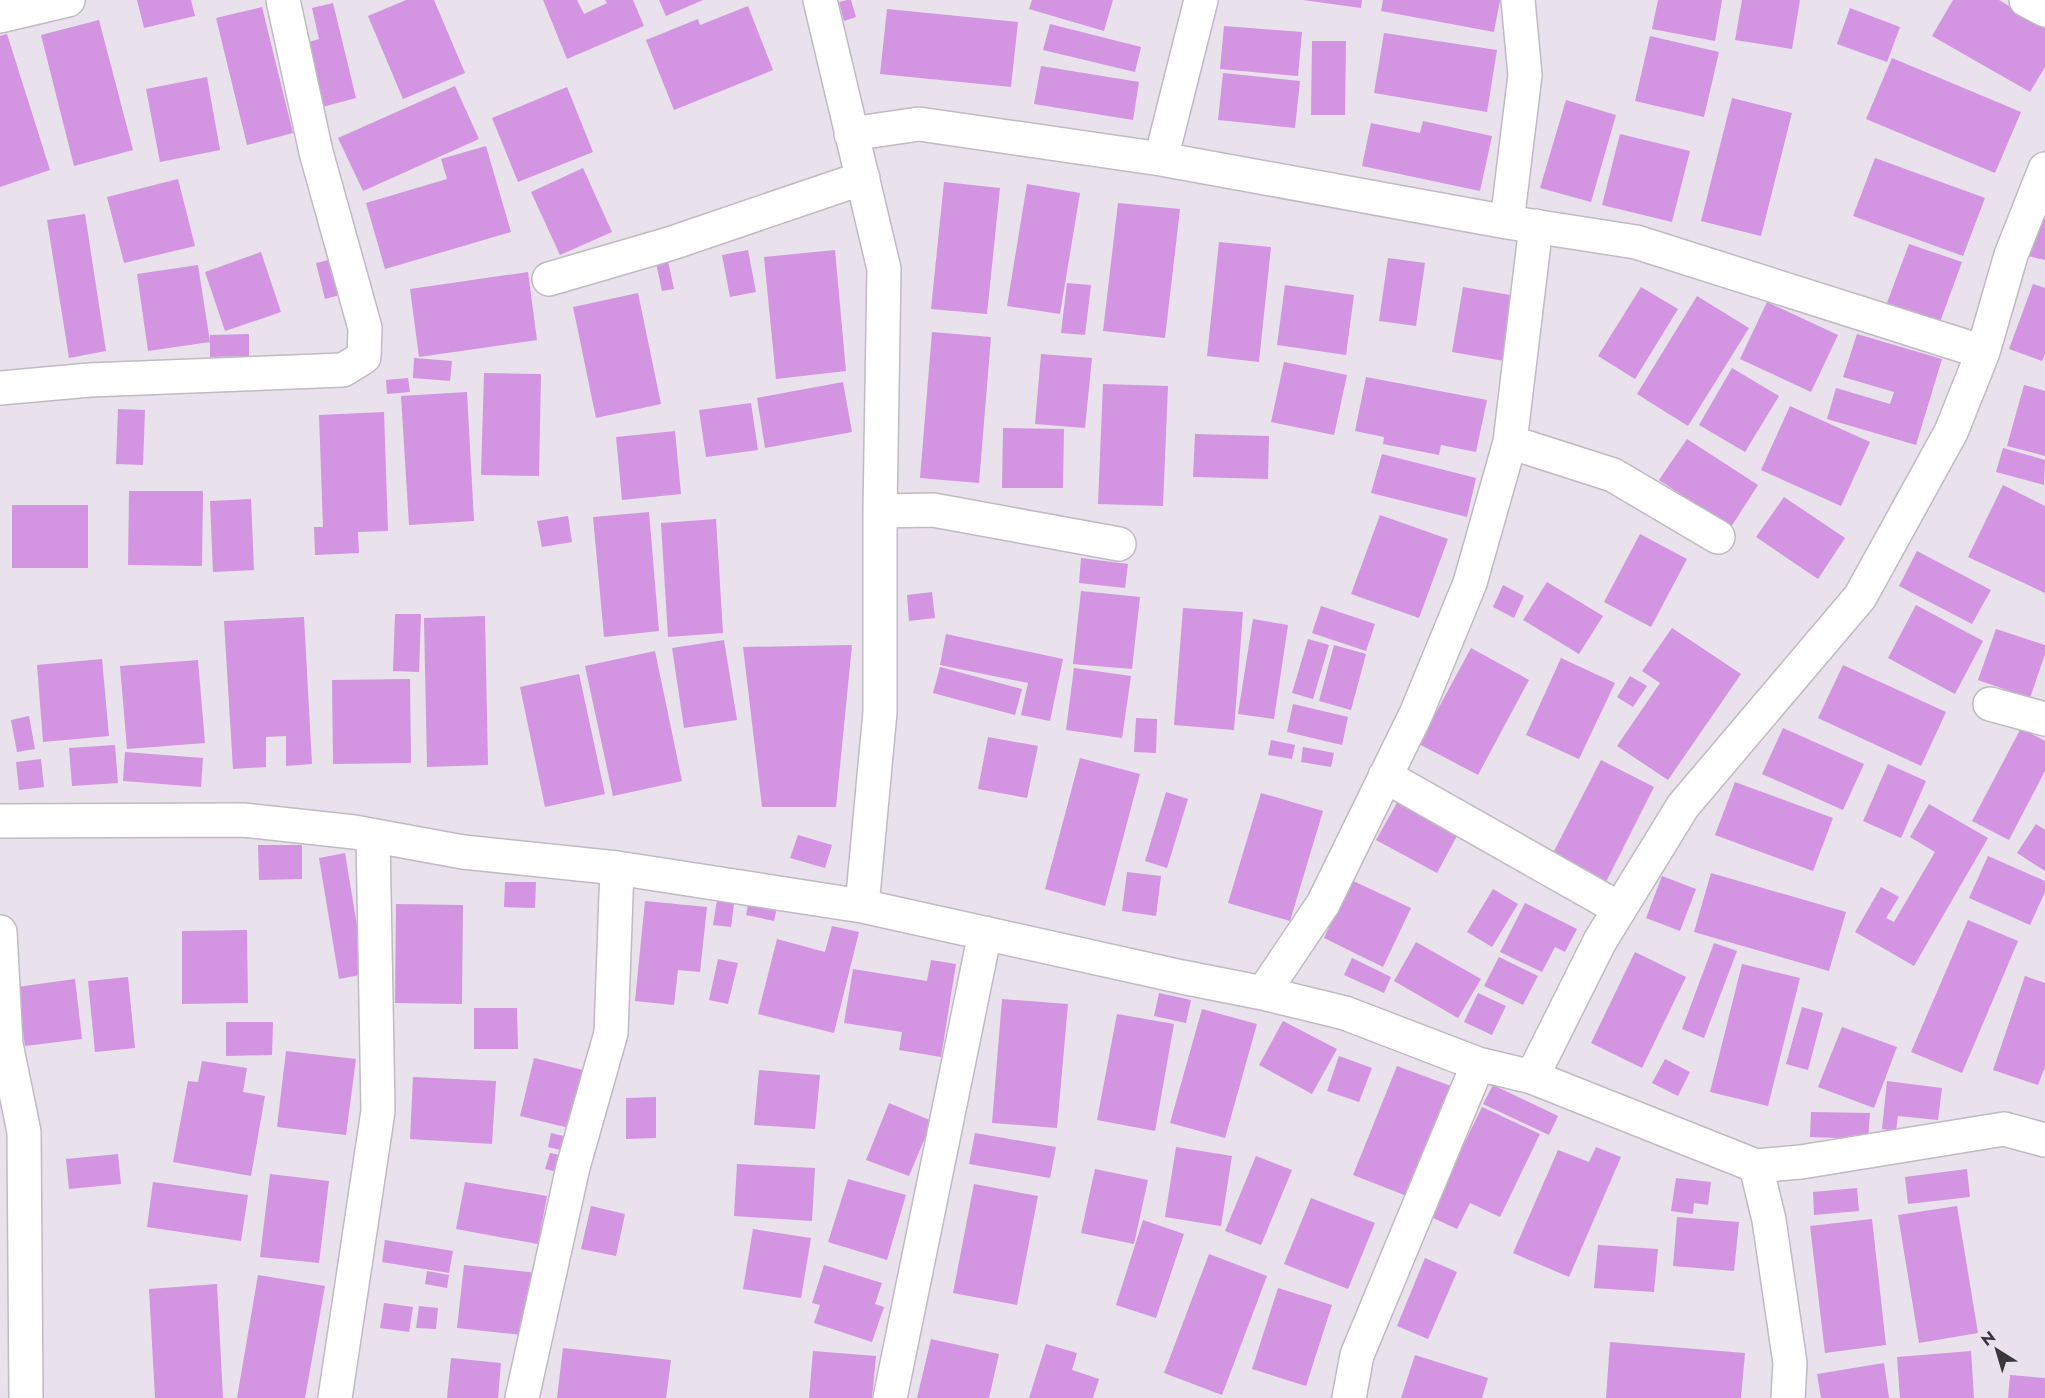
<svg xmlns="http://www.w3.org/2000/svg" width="2045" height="1398" font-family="Jost,sans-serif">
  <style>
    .building { fill: #d394e1 }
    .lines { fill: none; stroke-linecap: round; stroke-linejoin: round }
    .minor-casing { stroke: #c1b9c3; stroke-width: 36 }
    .minor { stroke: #fff; stroke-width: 33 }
  </style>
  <rect width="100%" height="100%" fill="#e9e1eb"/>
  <path class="building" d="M137 0H191L195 16 144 28Z
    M406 0H434L465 73 403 99 368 16Z
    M543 0H577L584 14 607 3 605 0H633L644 26 567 59Z
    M659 0H703L666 16Z
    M847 0H851L856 17 844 21 839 2Z
    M1032 0H1113L1104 31 1029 9Z
    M1303 0H1362L1361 8Z
    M1383 0H1500L1494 32 1381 11Z
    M1658 0H1722L1715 41 1652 29Z
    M1742 0H1800L1792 49 1735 40Z
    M1953 0H1999L2045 27V67L2030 92 1932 36Z
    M333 3 356 98 315 109 299 45 319 39 312 8Z
    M748 6 773 70 674 110 646 40 698 19 700 25Z
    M262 7 293 133 247 145 216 18Z
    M1850 8 1900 27 1887 62 1837 44Z
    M887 9 1018 22 1011 87 880 74Z
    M99 20 133 150 74 166 41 35Z
    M1050 24 1141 47 1135 72 1043 50Z
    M1224 26 1302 32 1298 76 1220 69Z
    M1384 33 1497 50 1487 112 1374 93Z
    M7 34 50 170 0 187V36Z
    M1650 36 1719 52 1704 117 1635 101Z
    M1312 41H1346L1345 115H1311Z
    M1892 58 2021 112 1995 173 1866 119Z
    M1041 66 1139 82 1133 120 1034 104Z
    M1223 73 1300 81 1295 128 1218 120Z
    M207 77 220 150 160 162 146 89Z
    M455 86 479 139 363 191 338 138Z
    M567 87 593 152 518 182 492 118Z
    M1732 98 1792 113 1761 236 1701 221Z
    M1566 100 1616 115 1591 202 1540 188Z
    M1423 121 1492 136 1480 191 1362 166 1371 123 1420 133Z
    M1620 134 1690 151 1672 222 1602 205Z
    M486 146 511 232 385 269 366 203 447 179 441 159Z
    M1875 158 1985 198 1963 256 1853 216Z
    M583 168 612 232 560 255 531 192Z
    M178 179 195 246 124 263 107 197Z
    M944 182 1000 188 987 314 931 309Z
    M1027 184 1080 193 1060 314 1007 306Z
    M2045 196V260L2028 256Z
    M1118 203 1180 209 1165 338 1103 331Z
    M85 214 106 351 69 358 47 220Z
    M1219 242 1271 247 1259 362 1207 356Z
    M1909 244 1962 262 1940 322 1887 303Z
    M748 250 756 292 730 297 722 255Z
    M835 250 846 371 776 379 764 257Z
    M261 252 281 312 225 331 205 272Z
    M1388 258 1425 263 1416 326 1379 321Z
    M333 259 343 294 325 299 316 263Z
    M668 261 674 289 662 291 656 263Z
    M198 265 210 342 148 351 137 274Z
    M528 272 537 340 419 357 410 289Z
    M1067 283 1091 285 1085 335 1061 333Z
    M2033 284 2045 288V354L2042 361 2009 349Z
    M1285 285 1354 295 1346 355 1277 345Z
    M1463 287 1522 297 1510 362 1452 352Z
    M1641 287 1678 309 1635 379 1598 356Z
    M638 293 661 404 596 418 573 307Z
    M1697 296 1749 328 1688 426 1637 394Z
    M1767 302 1838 335 1811 392 1740 359Z
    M932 332 991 337 979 483 920 478Z
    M249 334V356L210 357V335Z
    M1857 334 1942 359 1916 445 1827 419 1836 388 1890 404 1894 392 1843 377Z
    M1041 354 1092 358 1085 428 1035 424Z
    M414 358 452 361 450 381 413 378Z
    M1284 362 1347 375 1334 435 1271 422Z
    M1732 368 1779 396 1745 452 1699 425Z
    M484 373 541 374 539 476 481 475Z
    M1366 377 1487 400 1476 452 1441 445 1439 455 1383 444 1384 437 1355 431Z
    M408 378 410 392 387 394 386 380Z
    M843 382 852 432 765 448 757 398Z
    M1103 384 1168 386 1163 506 1098 504Z
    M2024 385 2045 391V456L2007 446Z
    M467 392 474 521 409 525 401 396Z
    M751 403 758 450 706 457 699 410Z
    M1790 406 1870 442 1841 506 1761 470Z
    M118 409 145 410 143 465 116 464Z
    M384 412 388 531 358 532 359 553 315 555 314 527H323L319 415Z
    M1003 428 1064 429 1063 488H1002Z
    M675 431 681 494 622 500 616 437Z
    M1195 434 1269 436 1268 479 1193 477Z
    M1687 439 1758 485 1731 527 1659 480Z
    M2003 448 2045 460 2044 485 1996 472Z
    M1382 454 1476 478 1467 517 1371 493Z
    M2003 485 2045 506V593L1968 557Z
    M129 491H203L202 566 128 565Z
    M1784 497 1845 538 1818 579 1756 537Z
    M251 499 254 570 213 572 210 501Z
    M12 505H88V568H12Z
    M649 512 659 631 604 637 593 517Z
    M1380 515 1448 539 1419 618 1351 594Z
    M568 516 572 542 542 547 537 521Z
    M716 519 723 633 668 637 661 523Z
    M1640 534 1687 559 1651 627 1604 602Z
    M1917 551 1991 590 1972 624 1899 586Z
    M1081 558 1128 564 1125 588 1079 583Z
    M1547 582 1603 616 1579 654 1523 620Z
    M1503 585 1524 596 1514 618 1493 607Z
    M1081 591 1140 597 1132 669 1073 664Z
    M932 592 935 618 909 621 907 595Z
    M1916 605 1983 641 1955 694 1888 658Z
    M1321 606 1375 624 1366 651 1312 633Z
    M1183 608 1243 612 1234 730 1174 725Z
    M395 614H421L419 672 393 671Z
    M485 616 488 765 427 767 424 618Z
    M304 617 312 764 286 766V736L266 737V767L233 769 224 621Z
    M1253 619 1288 625 1274 719 1238 714Z
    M1672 628 1741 674 1668 780 1617 746 1660 683 1642 671Z
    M1996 629 2045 645V654L2030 698 1978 680Z
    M946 634 1063 659 1050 721 1021 715 1028 683 940 665Z
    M1308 639 1329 645 1313 699 1292 693Z
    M724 640 737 720 684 728 672 648Z
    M852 645 836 807H762L743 647Z
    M1334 645 1366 654 1351 710 1319 701Z
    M1471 648 1529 680 1478 775 1419 744Z
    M655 651 682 781 613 796 585 666Z
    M1561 658 1615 683 1579 759 1526 735Z
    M102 659 109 736 43 742 37 665Z
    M198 660 205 743 127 749 120 666Z
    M1843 665 1946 712 1921 766 1818 718Z
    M940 667 1022 689 1015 715 933 693Z
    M1074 668 1131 676 1122 738 1066 730Z
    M579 674 605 794 545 807 520 687Z
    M1630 676 1647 686 1633 707 1617 697Z
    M410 679 411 763 333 764 332 680Z
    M1293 704 1348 717 1342 745 1287 732Z
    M29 716 35 749 17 752 11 720Z
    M1136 718 1157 719 1156 753 1134 752Z
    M1783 728 1864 764 1843 810 1762 774Z
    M2021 728 2045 741V771L2009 840 1972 821Z
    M988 737 1038 746 1027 798 978 789Z
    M1271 740 1295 745 1292 759 1268 755Z
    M115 745 118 783 72 786 69 748Z
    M1303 747 1334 753 1331 767 1301 762Z
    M125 752 203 758 201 787 123 781Z
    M1080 758 1140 774 1105 906 1045 889Z
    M41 759 44 787 19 790 16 762Z
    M1601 760 1654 787 1606 882 1552 855Z
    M1888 764 1926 781 1901 838 1863 821Z
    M1735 782 1833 818 1813 871 1715 835Z
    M1166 792 1188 799 1167 868 1145 861Z
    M1261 793 1323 811 1290 921 1228 903Z
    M1398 801 1458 834 1437 873 1376 840Z
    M1929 804 1988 838 1914 966 1855 932 1881 887 1899 897 1886 918 1894 922 1935 852 1910 837Z
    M2036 824 2045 830V871L2017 853Z
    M798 835 832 845 825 868 790 858Z
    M258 845H302V879L259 880Z
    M345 853 365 974 339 979 319 858Z
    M1988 856 2045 881V892L2030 925 1969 898Z
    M1127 872 1161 876 1156 916 1122 911Z
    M1711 873 1846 912 1829 971 1694 932Z
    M1662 876 1696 889 1680 931 1646 918Z
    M1351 880 1411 908 1383 967 1324 938Z
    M505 882H536L535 908 504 907Z
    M1493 889 1518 904 1492 947 1467 932Z
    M718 894 735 896 731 927 713 925Z
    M749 900 777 907 774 921 746 915Z
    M645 901 707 907 700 972 678 970 674 1005 635 1001Z
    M1525 903 1577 929 1565 952 1555 947 1542 972 1500 952Z
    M396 904 463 905 462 1004 395 1003Z
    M1968 920 2018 941 1962 1073 1911 1052Z
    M832 926 859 932 834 1033 758 1014 777 939 825 952Z
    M247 930 248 1003 182 1004V931Z
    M1416 942 1481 979 1458 1018 1394 981Z
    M1714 943 1737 951 1704 1038 1682 1029Z
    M1635 952 1686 977 1642 1068 1591 1043Z
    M1499 957 1538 976 1523 1005 1484 986Z
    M1352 958 1391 977 1384 993 1344 975Z
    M718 959 738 963 728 1004 709 1000Z
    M931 960 956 964 941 1057 899 1050 902 1032 844 1023 853 969 927 981Z
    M1742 964 1800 978 1768 1106 1710 1092Z
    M2025 976 2045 983V1067L2038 1085 1993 1070Z
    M128 977 135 1048 95 1052 88 981Z
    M75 979 82 1039 25 1046 17 987Z
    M1159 993 1191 1000 1186 1023 1154 1016Z
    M1478 993 1506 1006 1492 1035 1464 1022Z
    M1002 999 1068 1004 1057 1128 992 1123Z
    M1802 1007 1823 1013 1808 1070 1786 1064Z
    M474 1008H517L518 1049H474Z
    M1202 1009 1257 1024 1225 1138 1170 1123Z
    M1117 1014 1174 1024 1155 1131 1097 1120Z
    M1283 1021 1337 1049 1312 1094 1259 1065Z
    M226 1022H273L272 1055 226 1056Z
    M1842 1027 1897 1047 1874 1108 1818 1087Z
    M286 1051 356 1059 346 1135 277 1127Z
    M1339 1056 1372 1068 1359 1102 1327 1091Z
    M534 1058 583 1070 569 1128 520 1116Z
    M1665 1059 1690 1072 1678 1096 1652 1083Z
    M202 1061 247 1068 243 1092 265 1096 251 1176 173 1162 188 1081 198 1082Z
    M1397 1066 1451 1086 1407 1196 1353 1175Z
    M759 1070 820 1075 815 1129 754 1125Z
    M413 1077 496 1081 492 1144 410 1139Z
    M1887 1081 1942 1088 1938 1120 1898 1116 1896 1131 1882 1129Z
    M1493 1085 1558 1116 1549 1135 1483 1104Z
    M656 1097V1138L626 1139V1098Z
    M889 1103 932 1121 909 1176 866 1160Z
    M1482 1107 1540 1134 1500 1217 1470 1203 1457 1229 1429 1216Z
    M1811 1112 1870 1113 1868 1139 1810 1137Z
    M551 1133 576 1139 573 1153 548 1147Z
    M975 1133 1056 1147 1050 1178 969 1164Z
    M1176 1147 1232 1156 1221 1226 1165 1217Z
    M1596 1147 1621 1157 1569 1277 1513 1253 1558 1150 1589 1162Z
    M550 1153 570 1157 566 1174 545 1169Z
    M118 1154 121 1184 69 1189 66 1159Z
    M1256 1156 1292 1170 1261 1245 1225 1231Z
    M737 1164 815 1168 812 1221 734 1216Z
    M1095 1169 1148 1180 1134 1244 1081 1233Z
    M1967 1169 1970 1197 1908 1204 1905 1177Z
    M270 1174 329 1181 319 1263 260 1257Z
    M1676 1178 1711 1182 1708 1205 1694 1203 1693 1214 1671 1211Z
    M848 1179 906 1195 887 1260 828 1242Z
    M153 1182 248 1195 241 1241 147 1227Z
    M465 1182 547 1196 538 1244 456 1229Z
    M974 1184 1038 1196 1017 1305 953 1293Z
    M1857 1188 1859 1211 1814 1215 1813 1192Z
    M1311 1198 1375 1223 1348 1289 1284 1264Z
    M591 1206 625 1214 616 1256 581 1249Z
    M1957 1206 1978 1333 1919 1343 1898 1215Z
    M1677 1217 1739 1222 1734 1271 1673 1266Z
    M1872 1219 1886 1345 1825 1353 1810 1226Z
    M1143 1220 1184 1234 1156 1318 1116 1305Z
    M753 1229 811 1238 801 1298 743 1289Z
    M385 1240 453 1251 449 1273 382 1262Z
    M1598 1245 1658 1249 1654 1292 1594 1288Z
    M1209 1254 1267 1276 1222 1395 1164 1373Z
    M1425 1258 1457 1272 1428 1339 1397 1326Z
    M464 1265 538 1273 531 1336 457 1328Z
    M824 1265 882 1283 875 1304 884 1307 872 1342 814 1323 820 1305 812 1303Z
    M427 1271 449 1275 447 1288 425 1284Z
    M258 1275 325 1286 305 1398H237Z
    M217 1284 223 1398H155L149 1289Z
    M1278 1288 1332 1305 1306 1386 1252 1369Z
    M384 1303 413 1307 409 1332 380 1328Z
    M419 1306 438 1308 436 1329 416 1328Z
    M931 1339 999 1354 989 1398H917Z
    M1610 1342 1745 1353 1741 1398H1606Z
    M1046 1344 1077 1353 1072 1370 1099 1379 1093 1398H1029Z
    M563 1348 671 1360 666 1398H557Z
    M813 1351 876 1356 872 1398H809Z
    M1971 1351 1974 1398H1900L1897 1357Z
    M1415 1355 1488 1378 1482 1398H1401Z
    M451 1358 501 1363 498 1398H447Z
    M1884 1363 1889 1398H1821L1817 1374Z
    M2010 1375 2045 1378V1398H2008Z"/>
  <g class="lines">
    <defs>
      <path id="minor" d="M820 0 884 269 880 511V712L862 906
        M2026 0 2045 10
        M0 16 68 0
        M851 134 919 124 1161 159 1507 222 1636 242 1983 352
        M1161 159 1201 0
        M1507 222 1525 75 1518 0
        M549 279 669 244 863 178
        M0 388 90 380 343 370 364 357 365 328 316 152 283 0
        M1510 442 1613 475 1718 537
        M880 511 933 510 1119 544
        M1990 704 2045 719
        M1385 776 1620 909
        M0 821 243 820 354 832 463 852 617 868 862 906 1182 977 1263 993 1345 1013 1478 1064 1532 1077 1756 1166 1801 1162 2004 1129 2045 1140
        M0 932 6 1044 24 1132 26 1398
        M1263 993 1323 904 1416 714 1470 583 1510 442 1536 226
        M1532 1077 1600 941 1683 806 1860 597 1951 432 1983 352 2011 255 2045 169
        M1756 1166 1769 1220 1790 1363 1788 1398
        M335 1398 378 1111 373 836
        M522 1398 573 1167 611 1033 617 868
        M890 1398 985 933
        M1349 1398 1357 1355 1478 1064"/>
    </defs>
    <use href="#minor" class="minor-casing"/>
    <use href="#minor" class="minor"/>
  </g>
  <g transform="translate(1997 1350) rotate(323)" stroke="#e9e1eb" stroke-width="4.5" paint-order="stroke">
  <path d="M0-4.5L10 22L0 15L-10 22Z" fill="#3a373b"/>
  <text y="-9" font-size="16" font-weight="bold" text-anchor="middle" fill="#3a373b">N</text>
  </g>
</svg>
